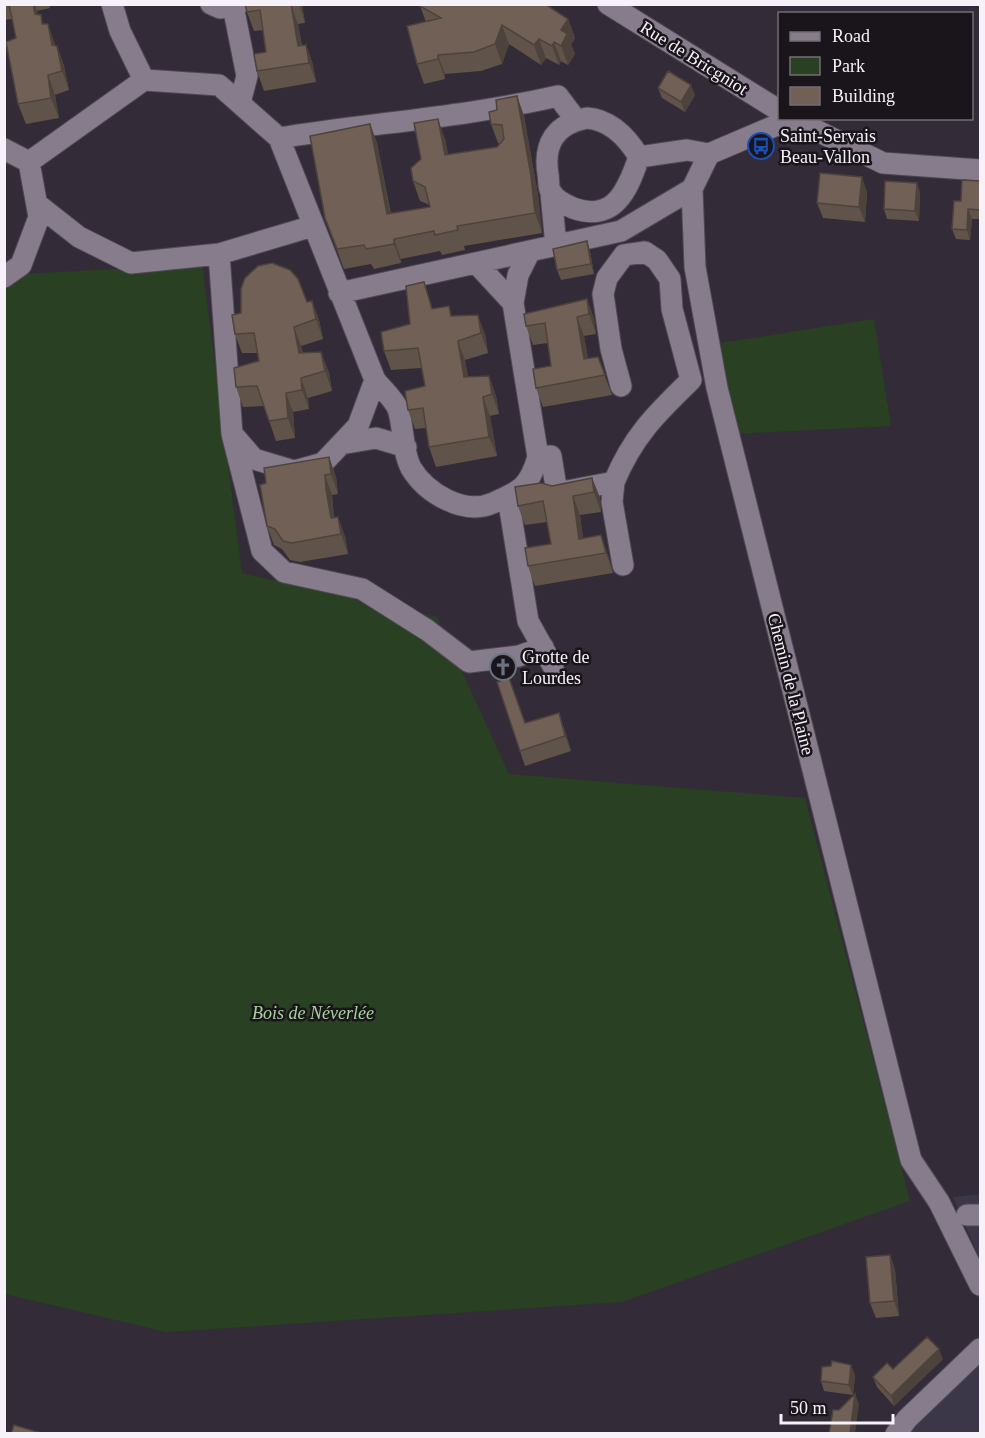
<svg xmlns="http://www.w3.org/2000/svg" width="985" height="1438" font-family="'Times New Roman',serif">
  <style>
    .industrial { fill: #3b3748 }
    .green { fill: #294022 }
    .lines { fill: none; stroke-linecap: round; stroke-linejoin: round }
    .minor-casing { stroke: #504854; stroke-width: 23 }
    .minor { stroke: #867c8c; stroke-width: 21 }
    .wall { fill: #605349 }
    .shaded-wall { fill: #4e433c }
    .building { fill: #706055; stroke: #4e433c; stroke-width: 1.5 }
    .labels { text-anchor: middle; stroke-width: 5; stroke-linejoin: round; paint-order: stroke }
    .street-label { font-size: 18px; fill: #f7f1fa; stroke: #19151b }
    .poi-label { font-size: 18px; fill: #f7f1fa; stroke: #19151b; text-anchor: start }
    .park-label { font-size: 18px; font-style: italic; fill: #a7d49a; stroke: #19151b }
  </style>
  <rect width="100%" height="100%" fill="#332b38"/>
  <path class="industrial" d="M980 1194V1259L953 1197Z
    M980 1357V1433H908Z"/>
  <path class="green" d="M202 264 242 573 437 617 509 774 805 798 910 1201 622 1302 167 1332 5 1294V275Z
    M874 319 891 426 733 434 714 344Z"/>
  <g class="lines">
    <defs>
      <path id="minor" d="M112 4 120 31 144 80
        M211 4 220 8 233 6
        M238 4 233 6 247 76 240 103
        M608 4 780 111
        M587 118C611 120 627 137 639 157 628 189 615 223 573 208 566 205 555 200 551 192 548 188 549 179 548 174 543 143 556 124 587 118Z
        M791 118 883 163 980 170
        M791 119 709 154 692 189 695 267 717 388 911 1160 939 1202 980 1285
        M279 138C372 123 466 117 558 96L576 120
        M4 149 29 162 144 80 219 85 279 138 375 380C382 389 394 399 398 409 404 427 402 451 411 468 426 493 464 516 493 503 521 491 529 487 538 457L513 303 477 264
        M639 157 687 150 709 154
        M551 193 556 246
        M37 204 79 237 131 263 219 254 313 226
        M219 254 232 434 262 551 284 572 362 589 427 630 469 662 519 656 543 647
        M4 277 21 265 39 217 29 162
        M339 293 621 231 692 189
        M513 303 518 275 529 253
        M235 437 254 459 294 471 323 463 358 426 375 380
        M341 444 376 438 406 447
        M538 457 551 456 557 493 614 482C633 436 656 414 691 380L672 309 670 279 657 260 645 252 624 255 607 278 603 294 611 349 621 386
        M614 482 612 502 623 565
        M508 497 528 621 553 666
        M967 1215H980
        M896 1434 907 1419 980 1349"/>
    </defs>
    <use href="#minor" class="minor-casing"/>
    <use href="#minor" class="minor"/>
  </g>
  <path class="wall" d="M4 4H49L50 8 37 11 38 15 55 46H57L64 66 69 90 55 95 59 118 26 124 18 104 16 38 12 19 4 20Z
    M245 4H302L305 23 298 24 302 46 306 45 313 65 316 82 264 91 257 71 266 52 263 30 254 31 247 12Z
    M420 6 568 19 575 38 571 45 575 54 568 65 561 61 559 65 546 58 541 65 509 44 502 64 481 71 445 74V79L424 84 417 64 426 22Z
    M658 88 695 95 685 112 662 98Z
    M517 96 524 116 538 195 542 233 464 246 465 250 442 255 440 251 401 259V263L374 269 371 264 344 269 325 218 370 124 377 143 391 214 430 207V205L420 201 413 181 445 139 448 155 497 147 500 144 498 143 491 124 497 110Z
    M981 181V219H972L970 240 956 239 952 229 961 201Z
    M917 183 920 193 919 221 887 219 884 209Z
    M867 192 865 222 823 218 817 203Z
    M587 241 590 251 594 274 561 280 557 270Z
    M587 299 594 319 596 334 584 336 588 359 598 357 612 395 543 407 536 388 551 366 548 343 533 345 526 326Z
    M312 301 319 320 323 339 301 346 303 353 329 372 332 391 308 398 309 409 293 412 295 438 276 441 264 406 243 407 236 387 259 361 257 353H242L235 334 241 313Z
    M433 309 452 316 485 334 488 353 465 360 468 377 489 376 496 396 499 414 490 416 497 456 436 467 429 447 426 428 415 429 408 410 425 386 421 368 391 370 384 351 410 324Z
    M329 457 336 477 338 494 332 495 334 517 345 536 348 554 300 562 290 560 282 549 274 545 267 526Z
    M592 478 600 498 601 512 580 515 583 538 608 555 613 573 535 586 528 566 551 544 547 522 525 525 518 506 552 486Z
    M564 728 571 751 525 766 520 751Z
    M890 1255 895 1270 899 1316 876 1318 870 1303Z
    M943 1359 894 1406 877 1387 873 1377 893 1369Z
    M855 1375 853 1395 824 1391 821 1381Z"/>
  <path class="shaded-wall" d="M33 4H35L37 11 42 34 35 14Z
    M299 4 302 5 305 23Z
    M291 5 298 24 305 63 298 46Z
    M568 19 575 38 571 45 575 54 568 65 561 46V30Z
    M48 24 55 44 59 64 52 45Z
    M502 25 509 44 502 64 495 44Z
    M539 39 546 58 541 65 534 45Z
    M554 42 561 61 559 65 552 46Z
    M306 45 313 65 316 82 309 63Z
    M57 46 64 66 69 90 62 71Z
    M438 55 445 74V79L438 59Z
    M48 75 55 95 59 118 51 98Z
    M691 85 695 95 685 112 681 102Z
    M517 96 524 116 538 195 542 233 535 213Z
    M438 119 445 139 453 175 445 155Z
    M370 124 377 143 394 234 387 214Z
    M862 177 867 192 865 222 859 207Z
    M917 183 920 193 919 221 915 211Z
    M968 209 972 219 970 240 967 230Z
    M394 239 401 259V263L394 244Z
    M587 241 590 251 594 274 591 264Z
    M587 299 594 319 596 334 589 314Z
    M312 301 319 320 323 339 316 319Z
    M478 315 485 334 488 353 481 333Z
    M577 317 584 336 592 379 584 359Z
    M294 327 301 346 306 373 299 353Z
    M458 341 465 360 471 397 464 377Z
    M321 352 329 372 332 391 325 371Z
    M489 376 496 396 499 414 492 394Z
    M301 378 308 398 309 409 302 390Z
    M286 393 293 412 295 438 288 418Z
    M483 397 490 416 497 456 489 437Z
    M329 457 336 477 338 494 331 474Z
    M325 475 332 495 333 508 338 538 331 518 326 489Z
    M592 478 600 498 601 512 594 492Z
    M573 496 580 515 586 559 579 539Z
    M338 517 345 536 348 554 341 534Z
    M601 535 608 555 613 573 606 553Z
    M559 713 564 728 571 751 565 736Z
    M890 1255 895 1270 899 1316 894 1301Z
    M939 1349 943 1359 894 1406 891 1396Z
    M851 1365 855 1375 853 1395 849 1385Z
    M855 1394 859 1404 855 1434H850Z"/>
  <path class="building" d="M9 4H33L35 14 41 15 42 24H48L52 45 57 46 62 71 48 75 51 98 18 104 6 42 16 38Z
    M245 4H291L298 46 306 45 309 63 257 71 254 54 266 52 260 10 247 12Z
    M421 4H545L568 19 561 30 567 34 561 46 554 42 552 46 539 39 534 45 502 25 495 44 474 52 438 55V59L417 64 407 26 441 18 420 6Z
    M668 71 691 85 681 102 658 88Z
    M517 96 531 176 535 213 457 226 458 230 435 235 434 231 394 239V244L366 249 364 245 337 249 325 218 310 136 370 124 387 214 430 207 425 187 413 181 411 168 421 159 414 123 438 119 445 155 497 147 504 139 502 125 491 124 489 112 497 110 496 100Z
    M820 173 862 177 859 207 817 203Z
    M962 180 981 181V210L968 209 967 230 952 229 954 201H961Z
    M885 181 917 183 915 211 884 209Z
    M587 241 591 264 557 270 553 249Z
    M272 263 290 270 298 279 307 302 312 301 316 319 294 327 299 353 321 352 325 371 301 378 302 390 286 393 288 418 269 421 257 386 236 387 234 368 259 361 254 333 235 334 232 315 241 313V289L245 278 258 266Z
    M424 282 432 309 449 306 451 316 478 315 481 333 458 341 464 377 489 376 492 394 483 397 489 437 429 447 423 408 408 410 405 391 425 386 418 348 384 351 381 332 410 324 406 286Z
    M587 299 589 314 577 317 584 359 598 357 605 375 536 388 533 369 551 366 545 323 526 326 524 314Z
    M329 457 331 474 325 475 326 489 331 518 338 517 341 534 292 543 283 541 275 529 267 526 260 485 266 483 264 468Z
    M592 478 594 492 573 496 579 539 601 535 606 553 528 566 525 548 551 544 543 501 518 506 515 487 541 483 552 486Z
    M509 678 525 723 559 713 565 736 520 751 497 682Z
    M890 1255 894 1301 870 1303 866 1257Z
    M927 1337 939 1349 891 1396 873 1377 887 1363 893 1369Z
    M832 1361 851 1365 849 1385 821 1381 822 1367 831 1366Z
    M855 1394 850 1434H829L833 1410H839Z
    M14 1425 41 1433V1434H11Z"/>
  <defs>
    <symbol id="bus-ring" viewBox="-11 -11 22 22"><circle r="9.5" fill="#19151b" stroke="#1a4fb4" stroke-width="1.5"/><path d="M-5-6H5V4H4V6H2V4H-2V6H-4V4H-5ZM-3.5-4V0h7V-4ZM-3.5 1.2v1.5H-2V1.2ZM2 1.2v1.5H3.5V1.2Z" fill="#1a4fb4"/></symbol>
    <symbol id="church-ring" viewBox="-11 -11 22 22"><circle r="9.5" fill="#19151b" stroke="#6b7280" stroke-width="1.5"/><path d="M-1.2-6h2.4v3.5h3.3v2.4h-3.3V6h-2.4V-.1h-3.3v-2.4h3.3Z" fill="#6b7280"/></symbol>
  </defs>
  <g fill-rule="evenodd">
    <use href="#bus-ring" x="746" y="131" width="30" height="30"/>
    <use href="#church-ring" x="488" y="652" width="30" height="30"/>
  </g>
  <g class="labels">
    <g class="street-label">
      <text transform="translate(694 58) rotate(32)" y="6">Rue de Bricgniot</text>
      <text transform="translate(791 684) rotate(76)" y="6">Chemin de la Plaine</text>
    </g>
    <g class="poi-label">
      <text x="780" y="142">Saint-Servais<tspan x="780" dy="21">Beau-Vallon</tspan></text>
      <text x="522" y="663">Grotte de<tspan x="522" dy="21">Lourdes</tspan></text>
    </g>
    <g class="park-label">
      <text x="313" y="1019">Bois de Néverlée</text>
    </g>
  </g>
  <rect width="985" height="1438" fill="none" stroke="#f7f1fa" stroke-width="12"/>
  <rect x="778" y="12" width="195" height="108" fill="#19151b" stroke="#726d74" stroke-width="1.5"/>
  <rect x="790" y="32" width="30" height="9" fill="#867c8c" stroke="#726d74" stroke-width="1.5"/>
  <text x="832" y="42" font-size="18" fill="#f7f1fa">Road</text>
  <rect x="790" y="57" width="30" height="18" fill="#294022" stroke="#726d74" stroke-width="1.5"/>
  <text x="832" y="72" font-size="18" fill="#f7f1fa">Park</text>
  <rect x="790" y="87" width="30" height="18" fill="#706055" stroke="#726d74" stroke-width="1.5"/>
  <text x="832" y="102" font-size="18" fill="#f7f1fa">Building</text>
  <path d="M781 1414v9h112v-9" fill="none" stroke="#f7f1fa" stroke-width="3"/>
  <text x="790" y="1414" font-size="18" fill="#f7f1fa" stroke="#19151b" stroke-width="4.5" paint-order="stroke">50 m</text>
</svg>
